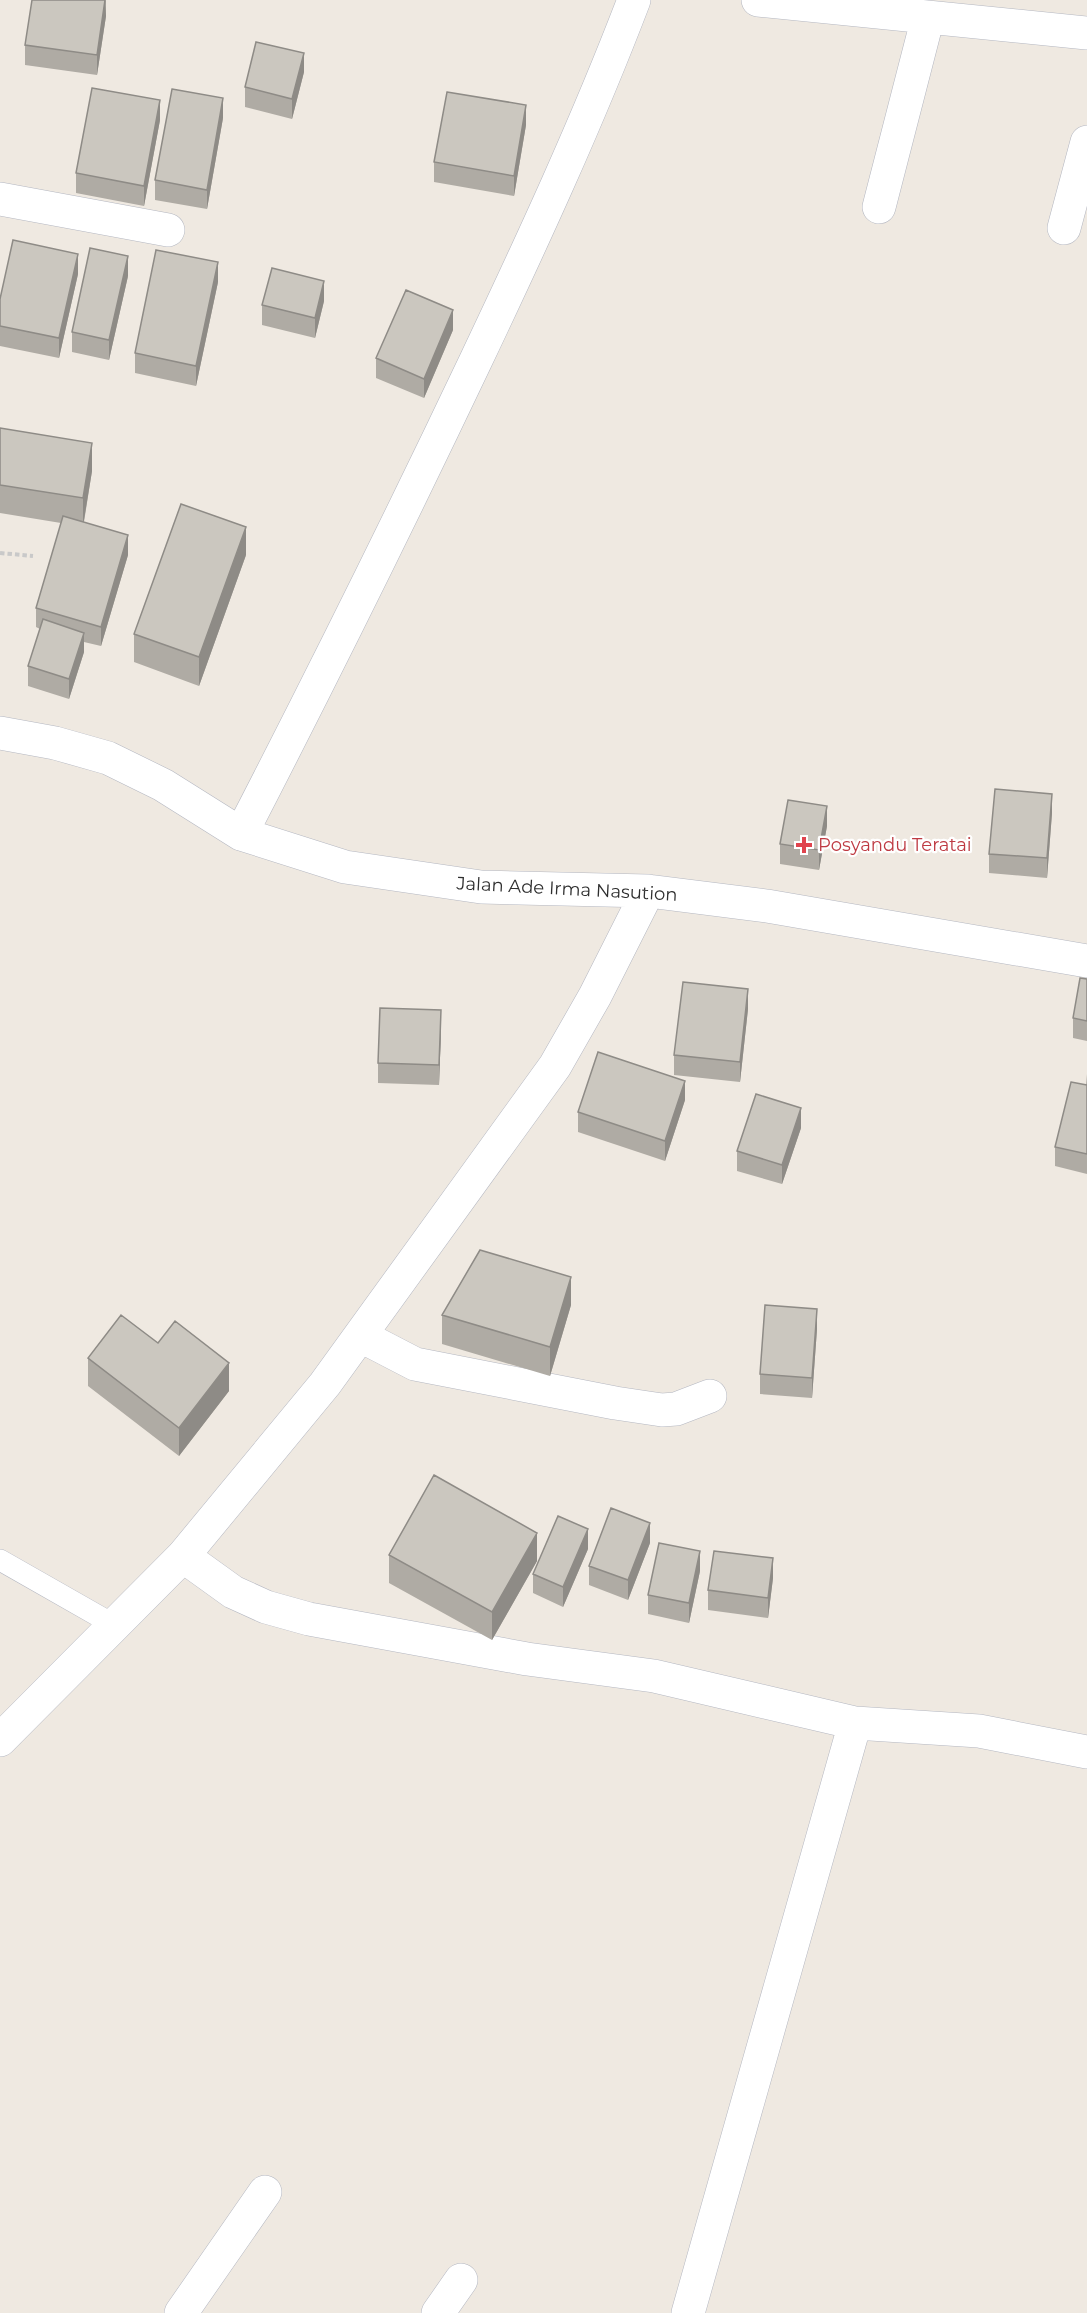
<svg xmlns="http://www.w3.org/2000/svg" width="1087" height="2313" font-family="Montserrat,sans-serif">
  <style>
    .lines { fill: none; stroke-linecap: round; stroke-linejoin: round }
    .service-casing { stroke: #b4b7c1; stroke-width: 22 }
    .minor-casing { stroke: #b4b7c1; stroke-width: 34 }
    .path { stroke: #c9c9c9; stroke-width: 4; stroke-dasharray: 4.5 3; stroke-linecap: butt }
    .service { stroke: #fff; stroke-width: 21 }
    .minor { stroke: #fff; stroke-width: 33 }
    .wall { fill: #afaba4 }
    .shaded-wall { fill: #8e8b86 }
    .building { fill: #cbc7bf; stroke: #8e8b86; stroke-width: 1.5 }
    .health-dot { fill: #e0444e; stroke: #fff; stroke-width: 2 }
    .labels { text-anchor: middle; stroke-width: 4.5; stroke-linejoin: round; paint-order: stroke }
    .health-label { font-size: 18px; fill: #be3a42; stroke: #fff; text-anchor: start }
    .street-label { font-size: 18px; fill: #2e2e2e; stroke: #fff }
  </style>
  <rect width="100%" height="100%" fill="#efe9e1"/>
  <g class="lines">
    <defs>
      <path id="service" d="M0 1560 116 1626"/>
      <path id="minor" d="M758 0 1087 33
        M0 199 168 230
        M879 207 928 17
        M1064 228 1087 142
        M0 733 55 743 108 758 163 785 241 834 345 867 481 887 648 891 767 906 1087 961
        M241 834C322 677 400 520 476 360 532 242 587 123 634 0
        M361 1336 415 1364 615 1403 662 1410 676 1409 710 1396
        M183 1556 233 1592 266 1607 309 1619 527 1659 654 1676 855 1723 979 1731 1087 1752
        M0 1740 183 1556 325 1384 555 1066 595 996 648 891
        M181 2313 265 2192
        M438 2313 461 2280
        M688 2313 855 1723"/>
    </defs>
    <use href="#service" class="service-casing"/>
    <use href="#minor" class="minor-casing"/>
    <path class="path" d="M0 553 33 556"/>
    <use href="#service" class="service"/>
    <use href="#minor" class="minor"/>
  </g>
  <path class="wall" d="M106 0V16L97 75 25 65V45Z
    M304 72 292 119 245 107V87Z
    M223 118 207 209 155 200V180Z
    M160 120 144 206 76 193V173Z
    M526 125 514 196 434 182V162Z
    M78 274 59 358 0 346V299Z
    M128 276 109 360 72 352V332Z
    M218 282 196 386 135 373V353Z
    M324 301 315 338 262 325V305Z
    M453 330 424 398 376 378V358Z
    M0 428 92 471 84 522 128 555 101 646 84 642V652L69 699 28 686V666L40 629 36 627V608L61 523 0 513Z
    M246 555 199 686 134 662V634Z
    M1052 813 1047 878 989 873V854Z
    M827 826 819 870 780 864V844Z
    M1087 979V1041L1073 1038V1018Z
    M748 1009 740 1082 674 1075V1055Z
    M441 1030 439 1085 378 1083V1063Z
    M1087 1074V1174L1055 1166V1147L1086 1085Z
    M685 1100 665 1161 578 1132V1112Z
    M801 1128 782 1184 737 1171V1151Z
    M571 1305 550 1376 442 1344V1315Z
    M817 1329 812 1398 760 1394V1374Z
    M158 1343 229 1391 179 1456 88 1386V1358Z
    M650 1543 628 1600 589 1585V1566Z
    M588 1549 563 1607 533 1593V1574Z
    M389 1555 537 1561 492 1640 389 1583Z
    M700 1571 689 1623 648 1614V1595Z
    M773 1578 768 1618 708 1610V1590Z"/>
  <path class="shaded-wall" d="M105 0 106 16 97 75V55Z
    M304 53V72L292 119V99Z
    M223 98V118L207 209V190Z
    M160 100V120L144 206V186Z
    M526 105V125L514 196V176Z
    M78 254V274L59 358V338Z
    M128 256V276L109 360V340Z
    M218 262V282L196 386V366Z
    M324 281V301L315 338V318Z
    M453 310V330L424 398V379Z
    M92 443V471L83 526V498Z
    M246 527V555L199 686V657Z
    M128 535V555L101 646V627Z
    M84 633V652L69 699V679Z
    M1052 794V813L1047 878V858Z
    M827 806V826L819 870V850Z
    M748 989V1009L740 1082V1062Z
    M441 1010V1030L439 1085V1065Z
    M685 1081V1100L665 1161V1141Z
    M801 1108V1128L782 1184V1165Z
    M571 1277V1305L550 1376V1347Z
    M817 1309V1329L812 1398V1378Z
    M229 1363V1391L179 1456V1428Z
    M650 1523V1543L628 1600V1580Z
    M588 1529V1549L563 1607V1587Z
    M537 1533V1561L492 1640V1612Z
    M700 1551V1571L689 1623V1603Z
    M773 1558V1578L768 1618V1598Z"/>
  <path class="building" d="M32 0H105L97 55 25 45Z
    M256 42 304 53 292 99 245 87Z
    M92 88 160 100 144 186 76 173Z
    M172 89 223 98 207 190 155 180Z
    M447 92 526 105 514 176 434 162Z
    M13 240 78 254 59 338 0 326V299Z
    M90 248 128 256 109 340 72 332Z
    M156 250 218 262 196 366 135 353Z
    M272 268 324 281 315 318 262 305Z
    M406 290 453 310 424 379 376 358Z
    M0 428 92 443 83 498 0 485Z
    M181 504 246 527 199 657 134 634Z
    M63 516 128 535 101 627 36 608Z
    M43 619 84 633 69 679 28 666Z
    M995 789 1052 794 1047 858 989 854Z
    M788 800 827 806 819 850 780 844Z
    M1080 978 1087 979V1021L1073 1018Z
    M683 982 748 989 740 1062 674 1055Z
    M380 1008 441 1010 439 1065 378 1063Z
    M598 1052 685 1081 665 1141 578 1112Z
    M1071 1082 1087 1085V1154L1055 1147Z
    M756 1094 801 1108 782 1165 737 1151Z
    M480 1250 571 1277 550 1347 442 1315Z
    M765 1305 817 1309 812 1378 760 1374Z
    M121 1315 158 1343 175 1321 229 1363 179 1428 88 1358Z
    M434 1475 537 1533 492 1612 389 1555Z
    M611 1508 650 1523 628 1580 589 1566Z
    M558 1516 588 1529 563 1587 533 1574Z
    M659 1543 700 1551 689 1603 648 1595Z
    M714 1551 773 1558 768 1598 708 1590Z"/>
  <path class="health-dot" d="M801 836h6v6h6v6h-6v6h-6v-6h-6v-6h6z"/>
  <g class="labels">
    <g class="health-label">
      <text x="818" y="851">Posyandu Teratai</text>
    </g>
    <g class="street-label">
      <text transform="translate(567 889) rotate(3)" y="6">Jalan Ade Irma Nasution</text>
    </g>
  </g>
</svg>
